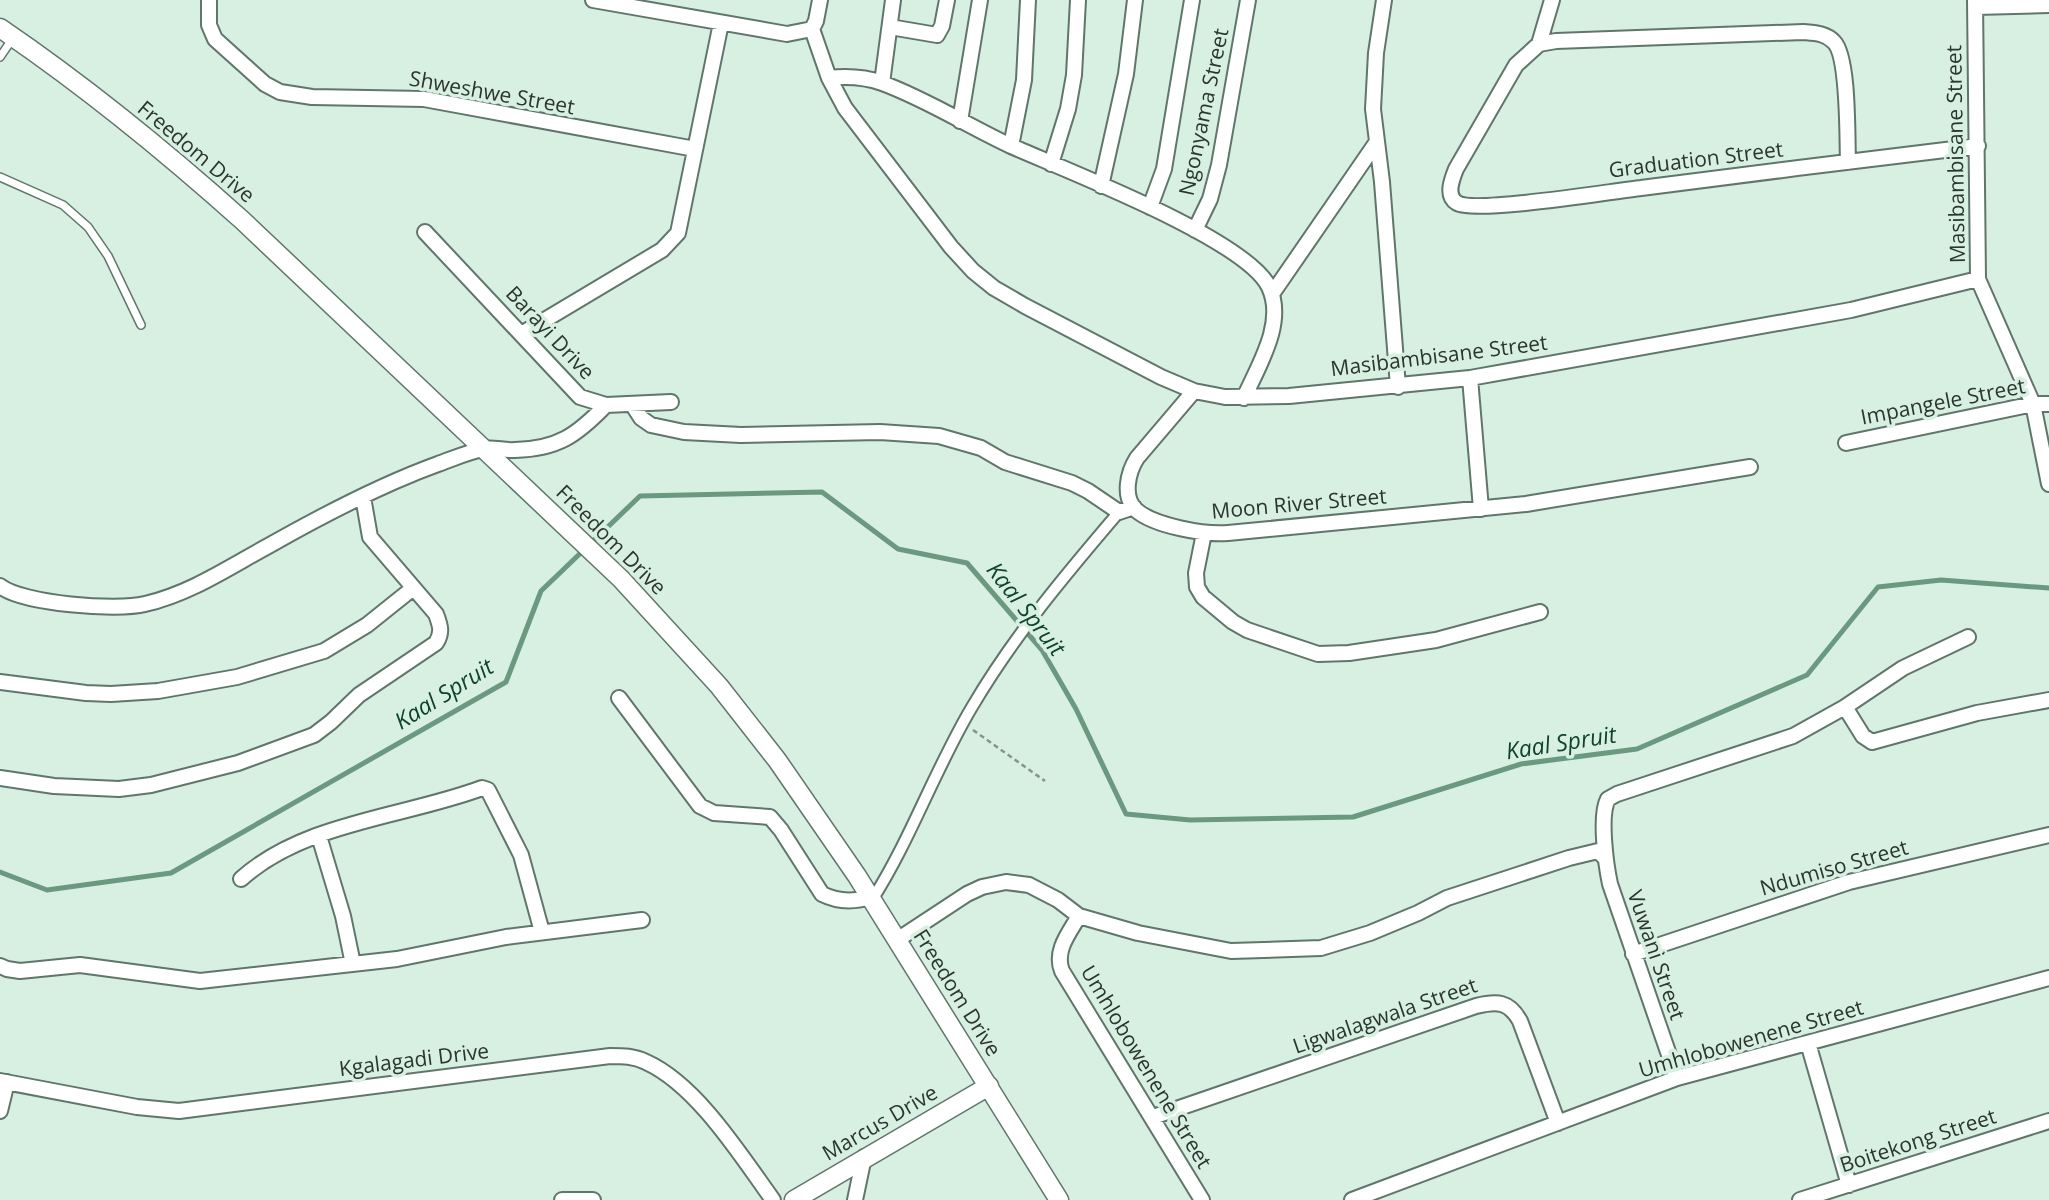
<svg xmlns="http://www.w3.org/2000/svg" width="2049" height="1200" font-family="'Open Sans',sans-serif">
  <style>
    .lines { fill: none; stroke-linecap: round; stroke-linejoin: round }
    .stream { stroke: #6a9980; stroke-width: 5 }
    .service-casing { stroke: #60766a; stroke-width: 10 }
    .pedestrian-casing { stroke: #60766a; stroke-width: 14 }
    .minor-casing { stroke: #60766a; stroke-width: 18 }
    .tertiary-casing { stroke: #60766a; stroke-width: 21 }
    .path { stroke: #85968c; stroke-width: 2.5; stroke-dasharray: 5 3.5; stroke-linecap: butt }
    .service { stroke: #fff; stroke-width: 7 }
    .pedestrian { stroke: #fff; stroke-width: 10 }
    .minor { stroke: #fff; stroke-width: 14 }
    .tertiary { stroke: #fff; stroke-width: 18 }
    .labels { text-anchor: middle; stroke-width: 7; stroke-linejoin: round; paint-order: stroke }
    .street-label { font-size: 21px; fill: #2c3530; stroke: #d7f0e2 }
    .water-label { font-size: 23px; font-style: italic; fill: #0f432e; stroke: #d7f0e2 }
  </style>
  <rect width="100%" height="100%" fill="#d7f0e2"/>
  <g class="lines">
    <path class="stream" d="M0 872 47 890 171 873 506 682 541 591 640 496 822 492 898 549 967 563 1042 650 1076 709 1126 814 1190 820 1353 817 1521 764 1637 749 1807 675 1878 587 1941 580 2049 588"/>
    <defs>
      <path id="service" d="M0 57 13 38
        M0 177 63 205 88 227 108 256 141 325"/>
      <path id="pedestrian" d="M872 900C911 839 935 769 972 707 1013 637 1066 574 1119 512"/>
      <path id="minor" d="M209 0V25L215 39 265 84 280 92 312 97 424 99 695 149
        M593 0 787 34 812 29
        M820 0 816 21 812 29 829 78 845 108 951 247 973 271 994 288 1025 306 1161 377 1194 391 1225 397 1289 396 1470 378 1851 310 1978 279
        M1384 0 1376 53 1373 109 1382 182 1398 387
        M1975 0 1978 279 2033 404 2049 484
        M1976 7 2049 5
        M890 27 937 35 942 26 947 0
        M1539 44 1552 0
        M829 78C847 76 865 77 882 83 926 99 968 126 1011 146 1065 170 1246 239 1269 287 1286 323 1258 366 1244 398
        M882 83 893 0
        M960 121 980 0
        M1011 146 1024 80 1028 0
        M1848 162C1847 138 1849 57 1834 42 1826 33 1814 33 1803 32L1556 41 1539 44 1516 65 1456 169C1452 179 1445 196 1457 203 1476 214 1612 191 1641 188 1753 173 1866 160 1978 146
        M1051 164 1068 109 1074 75 1078 0
        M1101 186 1126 74 1135 0
        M1150 207 1164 169 1192 0
        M1195 230 1210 199 1219 165 1248 0
        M425 232 580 397 606 405 671 402
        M1272 294 1376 143
        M523 333 662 250 678 233 721 23
        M1470 378 1481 509
        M1194 391 1137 458C1128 472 1122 497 1136 510 1154 526 1205 535 1228 533L1526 504 1750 467
        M632 404 641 418 651 425 684 432 741 435 880 432 939 436 981 448 1005 462 1072 483 1088 491 1119 512 1134 507
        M1846 443 2033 404H2049
        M1204 533 1196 573 1197 587 1203 597 1233 622 1247 630 1318 654 1349 653 1436 640 1540 612
        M0 586C23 604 117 611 145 604 190 594 231 566 270 545 323 515 380 485 438 464 452 459 468 452 483 449 493 447 505 451 515 450 558 449 577 435 606 405
        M0 682 86 693 111 694 158 691 237 677 324 651 367 625 412 589
        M619 698 700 806 714 813 770 817 781 830 822 894C838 902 854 902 870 897
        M1845 707 1863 736 1872 742 1977 713 2049 700
        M0 778 54 786 119 789 151 785 238 763 314 735 331 722 359 695 436 643C443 632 440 625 436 614L370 537 363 497
        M319 836 343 916 353 964
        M241 879C304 822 405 817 482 788L488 790 521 855 542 932
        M1079 916C1069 933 1054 951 1062 971L1202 1200
        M897 940 967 894 982 887 1006 882 1029 885 1058 900 1079 916 1138 933 1231 951 1321 948 1370 933 1418 913 1447 898 1569 858 1598 851 1604 857
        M1633 954 1849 882 2049 835
        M0 966 7 969 20 971 80 965 200 981 397 959 506 937 642 920
        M1808 1043 1849 1185
        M1677 1078 1610 884C1606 865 1599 815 1608 799L1617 794 1793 736 1845 707 1903 668 1968 637
        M0 1081 137 1107 179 1111 610 1056C623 1056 634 1056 646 1062 697 1085 741 1156 773 1200
        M0 1111 7 1082
        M1153 1117 1476 1006C1497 1001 1509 1001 1520 1021L1558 1123
        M562 1200H593
        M855 1200 864 1157
        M1352 1200 1677 1078 2049 978
        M1800 1200 2049 1121"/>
      <path id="tertiary" d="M0 28C85 86 165 151 242 220L621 579 719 686 777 760 857 876 1059 1200
        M794 1200 989 1086"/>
    </defs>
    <use href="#service" class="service-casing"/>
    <use href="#pedestrian" class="pedestrian-casing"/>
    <use href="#minor" class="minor-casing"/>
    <use href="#tertiary" class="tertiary-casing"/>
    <path class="path" d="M973 730 1045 781"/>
    <use href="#service" class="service"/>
    <use href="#pedestrian" class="pedestrian"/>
    <use href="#minor" class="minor"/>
    <use href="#tertiary" class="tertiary"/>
  </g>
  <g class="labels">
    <g class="street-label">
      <text transform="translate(492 93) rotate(10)" y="7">Shweshwe Street</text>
      <text transform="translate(1204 112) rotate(-78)" y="7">Ngonyama Street</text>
      <text transform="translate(196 152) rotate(40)" y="7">Freedom Drive</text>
      <text transform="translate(1956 154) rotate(-91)" y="7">Masibambisane Street</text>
      <text transform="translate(1696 160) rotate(-7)" y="7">Graduation Street</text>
      <text transform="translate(550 333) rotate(47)" y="7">Barayi Drive</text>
      <text transform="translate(1439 356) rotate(-7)" y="7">Masibambisane Street</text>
      <text transform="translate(1943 402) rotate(-11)" y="7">Impangele Street</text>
      <text transform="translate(1299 504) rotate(-5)" y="7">Moon River Street</text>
      <text transform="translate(611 540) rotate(45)" y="7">Freedom Drive</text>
      <text transform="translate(1834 868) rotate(-16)" y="7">Ndumiso Street</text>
      <text transform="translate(1656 955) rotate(71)" y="7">Vuwani Street</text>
      <text transform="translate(957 993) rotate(58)" y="7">Freedom Drive</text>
      <text transform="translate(1385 1016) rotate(-19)" y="7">Ligwalagwala Street</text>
      <text transform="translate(1751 1039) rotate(-16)" y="7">Umhlobowenene Street</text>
      <text transform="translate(414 1060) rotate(-7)" y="7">Kgalagadi Drive</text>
      <text transform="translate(1146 1067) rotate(59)" y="7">Umhlobowenene Street</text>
      <text transform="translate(880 1123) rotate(-30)" y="7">Marcus Drive</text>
      <text transform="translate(1918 1141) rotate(-18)" y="7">Boitekong Street</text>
    </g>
    <g class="water-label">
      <text transform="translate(1026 609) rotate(52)" y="8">Kaal Spruit</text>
      <text transform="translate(444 694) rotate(-32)" y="8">Kaal Spruit</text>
      <text transform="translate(1561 743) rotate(-9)" y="8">Kaal Spruit</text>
    </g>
  </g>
</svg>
